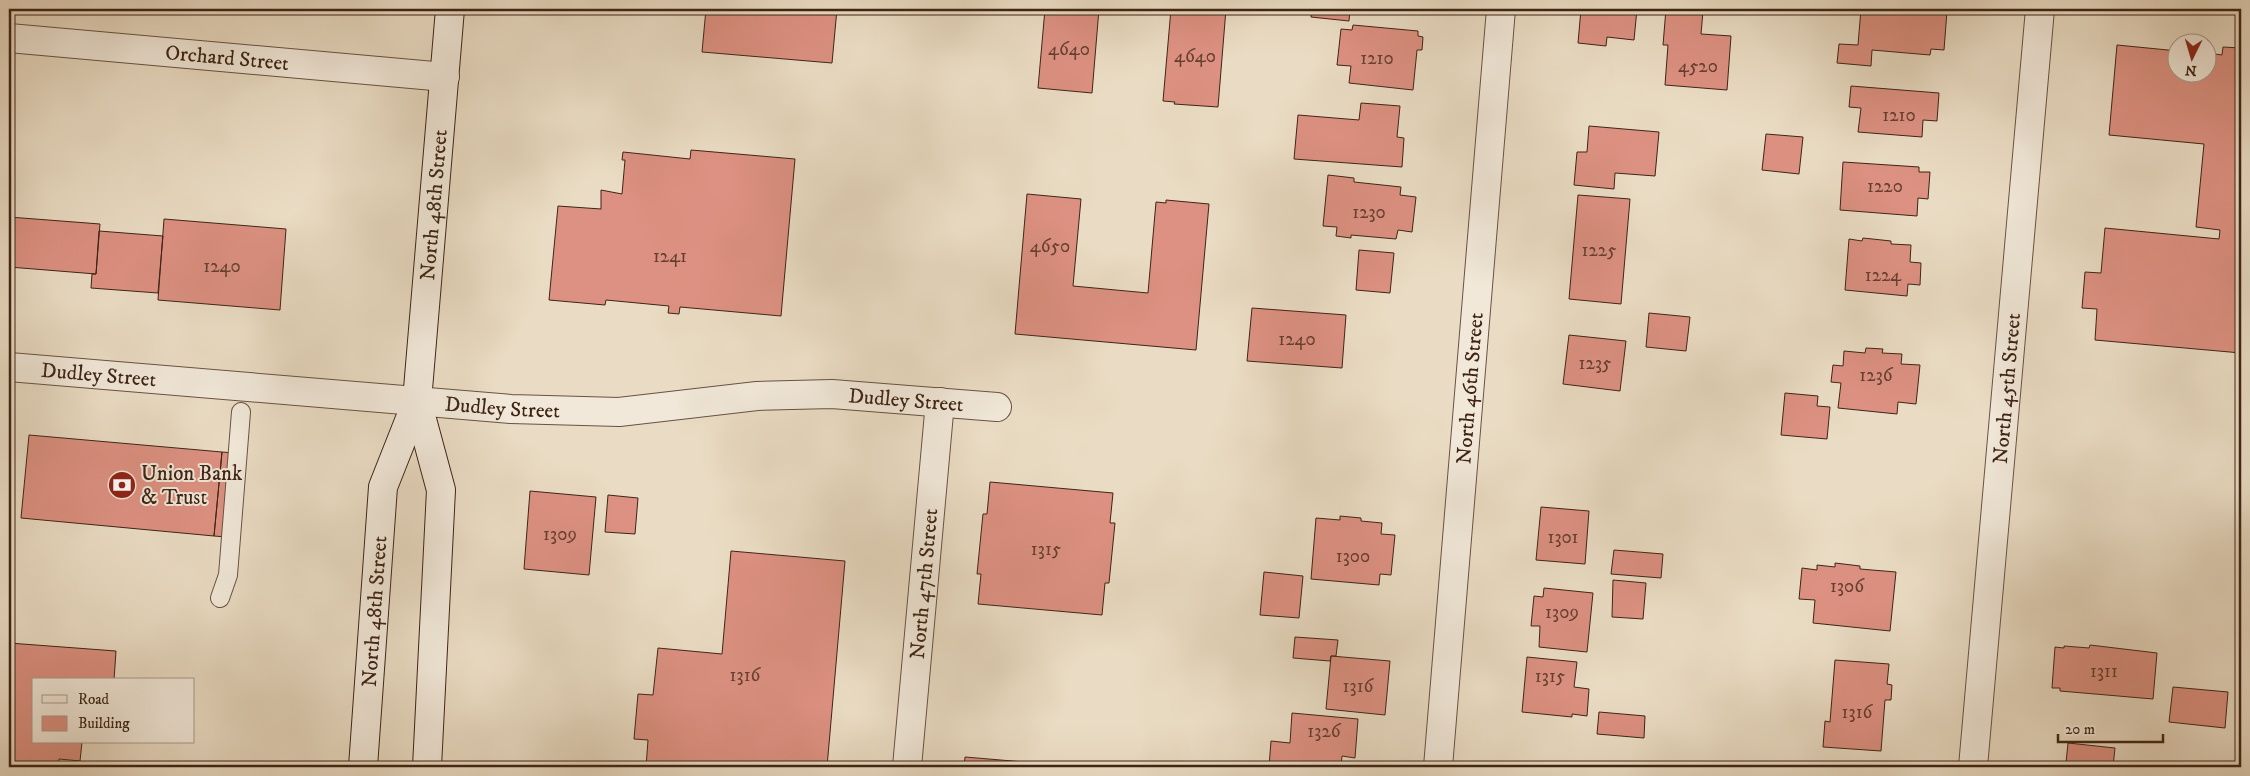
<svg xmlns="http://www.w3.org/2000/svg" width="2250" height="776" font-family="'IM FELL DW Pica',serif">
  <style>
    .building { fill: #dd9182; stroke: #3e2415 }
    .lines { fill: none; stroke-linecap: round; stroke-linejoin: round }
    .service-casing { stroke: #695241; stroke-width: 20 }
    .minor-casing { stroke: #695241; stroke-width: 30 }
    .secondary-casing { stroke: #3e2415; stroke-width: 30 }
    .service { stroke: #f1e8d9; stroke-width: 18 }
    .minor { stroke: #f1e8d9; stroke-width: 28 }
    .secondary { stroke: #f1e8d9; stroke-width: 28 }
    .labels { text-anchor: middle; stroke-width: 4; stroke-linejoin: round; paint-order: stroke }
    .number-label { font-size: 19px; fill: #663f30 }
    .street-label { font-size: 21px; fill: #3e2415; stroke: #f1e8d9 }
    .poi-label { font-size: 21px; fill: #3e2415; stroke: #f1e8d9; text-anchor: start }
  </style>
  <rect width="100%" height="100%" fill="#eadcc4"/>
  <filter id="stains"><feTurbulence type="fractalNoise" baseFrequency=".004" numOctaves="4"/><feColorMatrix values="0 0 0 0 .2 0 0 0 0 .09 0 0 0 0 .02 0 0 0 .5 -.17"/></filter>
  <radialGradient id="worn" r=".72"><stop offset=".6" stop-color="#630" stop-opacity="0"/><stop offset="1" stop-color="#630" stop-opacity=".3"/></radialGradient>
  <path class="building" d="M706 9H837L832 63 702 52Z
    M1045 9H1099L1092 93 1038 88Z
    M1166 9H1226L1218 107 1174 104 1175 102 1163 101 1171 9Z
    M1312 9H1350L1349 21 1311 17Z
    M1371 9H1420L1419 12Z
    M1581 9H1637L1634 40 1607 37 1606 46 1578 43Z
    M1666 9 1703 11 1701 34 1731 36 1727 90 1665 85 1668 45H1663Z
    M1861 9H1934L1947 11 1944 50 1931 49 1930 55 1872 50 1871 66 1837 63 1839 44 1858 45Z
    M1353 25 1418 31V36L1423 37 1422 50H1417L1413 90 1349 83 1351 66 1337 65 1341 29 1352 30Z
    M2117 45 2178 51V72H2208V53L2222 55 2223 47 2241 48V353L2095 340 2097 309 2082 308 2085 272 2101 273 2105 228 2219 239 2220 230 2196 227 2204 144 2109 135Z
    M1851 86 1939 93 1937 121 1923 120 1922 137 1858 132 1861 108 1849 107Z
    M1361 103 1400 106 1397 137 1404 138 1402 167 1294 159 1298 115 1359 120Z
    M1589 126 1659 132 1655 176 1615 173 1614 189 1574 185 1577 152H1587Z
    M1766 134 1803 137 1799 174 1762 170Z
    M691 150 795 159 781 316 680 307 679 314 668 313 669 306 606 300 605 305 549 300 558 206 601 209V190L622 194 625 160H622L623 152 690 159Z
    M1843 162 1919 167V172H1930L1928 199 1918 198 1917 216 1840 210Z
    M1328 175 1354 178V182L1401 187 1400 195 1416 197 1412 232 1398 230 1396 239 1351 235V238L1336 236 1337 227 1323 226Z
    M1027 194 1081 199 1073 286 1148 293 1156 202 1166 203V200L1209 204 1196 350 1015 334Z
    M1578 195 1630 199 1621 304 1569 299Z
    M9 217 100 224 96 274 9 267Z
    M164 219 286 229 280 310 158 300Z
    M99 231 163 236 158 293 91 288 92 274H96Z
    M1863 238 1891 241V244L1911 245 1910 262 1921 263 1920 285 1908 284 1907 296 1845 290 1849 239 1862 241Z
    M1359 250 1394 253 1390 293 1356 290Z
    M1252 308 1346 315 1342 368 1247 361Z
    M1649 313 1690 317 1686 351 1646 347Z
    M1569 335 1626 341 1620 391 1563 384Z
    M1866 348 1883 349 1882 353 1902 354 1901 364 1920 365 1916 404 1898 402 1897 414 1838 408 1841 383 1831 382 1833 365 1843 366 1844 351 1865 353Z
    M1785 393 1818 396 1817 406 1830 407 1827 439 1781 435Z
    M29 435 222 452 214 536 21 518Z
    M222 452 246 454 238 538 214 536Z
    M990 482 1113 493 1110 523H1115L1109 583H1105L1102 615 978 604 981 574H977L983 514H987Z
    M530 491 596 497 589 575 524 569Z
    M608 495 638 498 635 534 605 532Z
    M1541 507 1589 511 1585 564 1536 560Z
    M1340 516 1361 518V521L1382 523 1381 534 1395 535 1391 575 1380 574 1379 585 1311 579 1316 518 1340 520Z
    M1614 550 1663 554 1661 578 1611 574Z
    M731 551 845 561 827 767H646L648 740 634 739 638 694 653 695 658 648 722 654Z
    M1835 563 1860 566V569L1896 572 1890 631 1813 623 1815 600 1799 599 1802 568 1817 570V565L1835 567Z
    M1264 572 1303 576 1299 618 1260 615Z
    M1613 580 1646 583 1643 619 1612 617Z
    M1544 588 1593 593 1587 652 1539 647 1540 626H1531L1534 596 1543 597Z
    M1295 637 1338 640 1336 656H1331L1330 661 1293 658Z
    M9 643 116 651 114 680H34V742H82L80 761 59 759 58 767H9Z
    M2090 645 2157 653 2153 699 2060 691V688H2052L2055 647 2064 648V646L2089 648Z
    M1331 656 1390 661 1385 715 1326 709Z
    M1527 657 1577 662 1574 687 1589 689 1587 716 1572 714V717L1522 712Z
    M1835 660 1889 664 1887 684 1892 685 1891 700H1885L1881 751 1823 747 1825 721 1830 722Z
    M2173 687 2228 692 2225 728 2169 722Z
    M1599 712 1645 716 1644 738 1597 734Z
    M1292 713 1358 719 1355 758 1342 756 1341 767H1269L1271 741 1290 743Z
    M2068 743 2115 748 2113 767H2061L2062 762 2066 763Z
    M965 757 1083 767H964Z
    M1204 764 1233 766 1204 767Z"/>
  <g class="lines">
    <defs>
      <path id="service" d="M220 598 228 575 241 412"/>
      <g id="minor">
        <path id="s1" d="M9 38 445 77"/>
        <path id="s2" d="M9 367 511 409 619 412 757 396 832 394 997 407"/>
        <path id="s3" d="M907 767 940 402"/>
        <path id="s4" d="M1438 767 1501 9"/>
        <path id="s5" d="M1973 767 2040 9"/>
      </g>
      <g id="secondary">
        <path d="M417 401 441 490 427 767"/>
        <path id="s6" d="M363 767 383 487 417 401 450 9"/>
      </g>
    </defs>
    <use href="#service" class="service-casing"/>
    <use href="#minor" class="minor-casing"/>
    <use href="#secondary" class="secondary-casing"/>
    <use href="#service" class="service"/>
    <use href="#minor" class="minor"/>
    <use href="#secondary" class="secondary"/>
  </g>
  <defs>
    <symbol id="bank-disc" viewBox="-11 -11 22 22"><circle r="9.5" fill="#8f2418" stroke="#f1e8d9"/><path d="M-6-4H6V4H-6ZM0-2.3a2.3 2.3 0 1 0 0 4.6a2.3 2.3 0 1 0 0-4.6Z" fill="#fff"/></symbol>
  </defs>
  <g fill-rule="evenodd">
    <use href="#bank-disc" x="106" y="469" width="32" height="32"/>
  </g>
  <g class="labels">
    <g class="number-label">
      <text x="1069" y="55">4640</text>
      <text x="1195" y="62">4640</text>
      <text x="1377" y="64">1210</text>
      <text x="1698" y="72">4520</text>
      <text x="1899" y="121">1210</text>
      <text x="1885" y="192">1220</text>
      <text x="1369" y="218">1230</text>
      <text x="1050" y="252">4650</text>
      <text x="1599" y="256">1225</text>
      <text x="670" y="262">1241</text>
      <text x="222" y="272">1240</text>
      <text x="1883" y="281">1224</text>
      <text x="1297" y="345">1240</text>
      <text x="1595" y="369">1235</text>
      <text x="1876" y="381">1236</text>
      <text x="560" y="540">1309</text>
      <text x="1563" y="543">1301</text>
      <text x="1046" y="555">1315</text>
      <text x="1353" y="562">1300</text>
      <text x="1847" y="592">1306</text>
      <text x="1562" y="618">1309</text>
      <text x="2104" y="677">1311</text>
      <text x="745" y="681">1316</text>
      <text x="1550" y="682">1315</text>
      <text x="1358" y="692">1316</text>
      <text x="1857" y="718">1316</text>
      <text x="1324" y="737">1326</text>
    </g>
    <g class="street-label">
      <text dy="7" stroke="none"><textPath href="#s1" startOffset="219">Orchard Street</textPath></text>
      <text dy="7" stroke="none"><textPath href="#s6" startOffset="570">North 48th Street</textPath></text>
      <text dy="7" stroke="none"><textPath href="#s2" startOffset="90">Dudley Street</textPath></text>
      <text dy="7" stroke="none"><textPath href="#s4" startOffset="380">North 46th Street</textPath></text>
      <text dy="7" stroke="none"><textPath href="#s5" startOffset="380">North 45th Street</textPath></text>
      <text dy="7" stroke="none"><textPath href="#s2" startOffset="900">Dudley Street</textPath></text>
      <text dy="7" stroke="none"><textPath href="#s2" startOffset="495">Dudley Street</textPath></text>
      <text dy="7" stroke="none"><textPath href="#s3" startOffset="184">North 47th Street</textPath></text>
      <text dy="7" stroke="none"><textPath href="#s6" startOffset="156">North 48th Street</textPath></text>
    </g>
    <g class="poi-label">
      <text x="141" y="480">Union Bank<tspan x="141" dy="24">&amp; Trust</tspan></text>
    </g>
  </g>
  <rect width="2250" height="776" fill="none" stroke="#eadcc4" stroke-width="30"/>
  <rect x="10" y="10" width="2230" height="756" fill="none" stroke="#3e2415" stroke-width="2.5"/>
  <rect x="15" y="15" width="2220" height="746" fill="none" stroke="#3e2415"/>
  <rect x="32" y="678" width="162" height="65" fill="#f1e8d9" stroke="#a99a8b"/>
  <rect x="42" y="695" width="25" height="8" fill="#f1e8d9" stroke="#a99a8b"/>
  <text x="78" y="704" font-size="15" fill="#3e2415">Road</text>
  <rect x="42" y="716" width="25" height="15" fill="#dd9182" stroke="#a99a8b"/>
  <text x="78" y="728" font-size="15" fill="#3e2415">Building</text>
  <g transform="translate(2192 58) rotate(185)"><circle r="24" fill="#f1e8d9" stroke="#a99a8b"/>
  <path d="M0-4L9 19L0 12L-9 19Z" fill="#8f2418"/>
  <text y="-8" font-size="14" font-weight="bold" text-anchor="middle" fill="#3e2415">N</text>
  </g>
  <path d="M2058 734v8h105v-8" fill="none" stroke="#3e2415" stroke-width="2.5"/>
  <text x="2065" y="734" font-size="15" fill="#3e2415" stroke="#f1e8d9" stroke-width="4" paint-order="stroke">20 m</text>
  <rect width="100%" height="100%" filter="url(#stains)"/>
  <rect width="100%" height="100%" fill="url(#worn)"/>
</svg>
